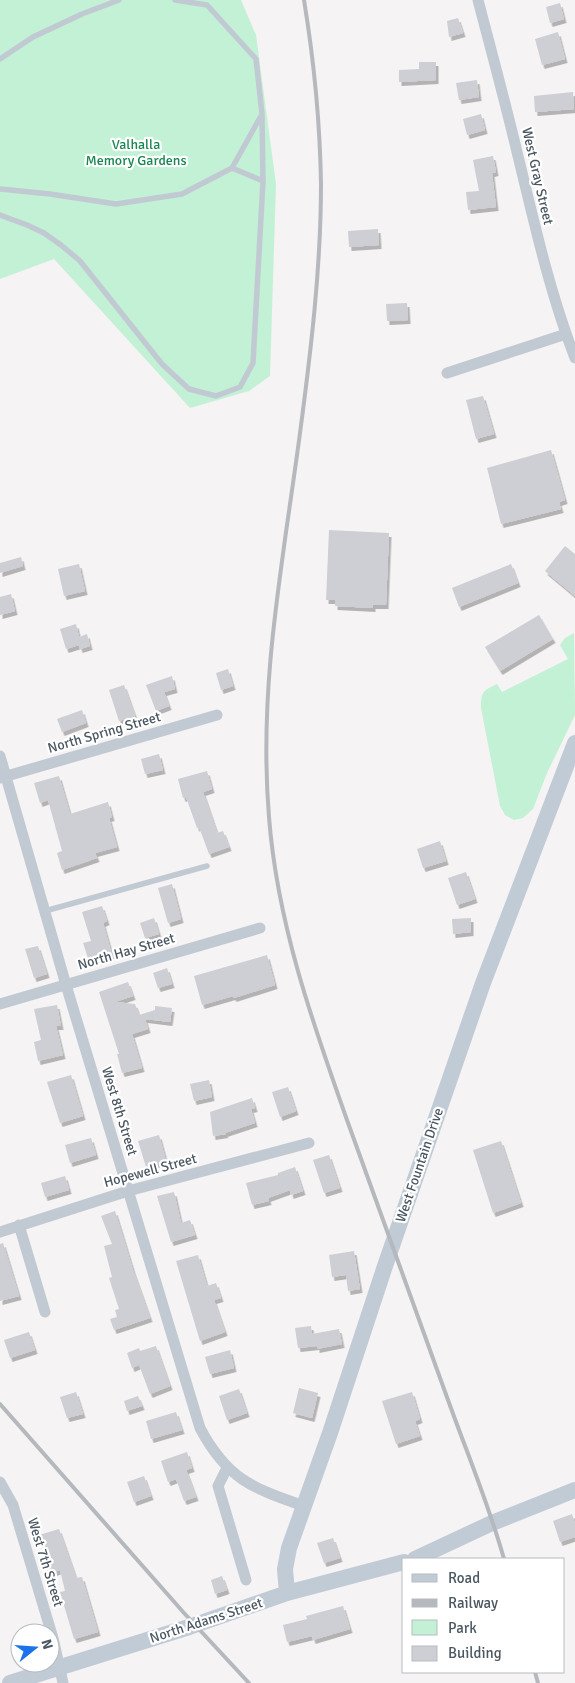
<svg xmlns="http://www.w3.org/2000/svg" width="575" height="1683" font-family="Signika,sans-serif">
  <style>
    .green { fill: #c3f1d5 }
    .building { fill: #cdcfd5; filter: url(#shadow) }
    .lines { fill: none; stroke-linecap: round; stroke-linejoin: round }
    .lane { stroke: #c1cad2; stroke-width: 5.5 }
    .street { stroke: #c1cad2; stroke-width: 11 }
    .secondary { stroke: #c1cbd6; stroke-width: 16 }
    .rail { stroke: #b5b8bd; stroke-width: 4 }
    .labels { text-anchor: middle; stroke-width: 4.5; stroke-linejoin: round; paint-order: stroke }
    .park-label { font-size: 14px; fill: #17864f; stroke: #fff }
    .street-label { font-size: 14px; fill: #4a5661; stroke: #fff }
  </style>
  <defs>
    <filter id="shadow"><feDropShadow dx="2.5" dy="4" stdDeviation="0" flood-color="#0004"/></filter>
  </defs>
  <rect width="100%" height="100%" fill="#f5f3f3"/>
  <path class="green" d="M0 0H241L256 35 276 184 270 376 249 391 190 408 54 259 0 279Z
    M574 633 575 715 547 773 533 809 523 818 514 820 505 815 500 806 481 708C481 691 483 691 497 684L502 692 568 659 560 645 565 638Z"/>
  <path class="building" d="M560 3 564 19 550 23 546 7Z
    M458 18 463 33 449 37 447 21Z
    M558 32 565 59 542 65 535 39Z
    M419 62H436V80L399 82V70L419 69Z
    M477 80 479 97 459 100 456 83Z
    M573 92 574 109 535 112 534 96Z
    M481 114 485 130 467 135 463 119Z
    M493 156 496 172 492 173 496 207 468 210 466 192 479 191 473 160Z
    M378 229 379 245 349 247 348 231Z
    M407 303 408 320 387 321 386 304Z
    M483 396 494 434 476 439 466 400Z
    M551 450 565 500 559 502 561 509 501 524 487 468Z
    M329 530 389 533 386 605H373V608L335 606V600H326Z
    M565 546 575 554V596L545 571Z
    M21 557 23 566 0 573V563Z
    M79 564 85 591 64 596 58 569Z
    M511 564 518 583 459 607 452 588Z
    M11 594 15 611 0 615V597Z
    M539 615 553 639 500 671 485 647Z
    M76 624 79 637 87 634 90 646 80 649 79 645 66 649 60 629Z
    M228 669 233 686 221 690 216 673Z
    M172 676 175 689 164 692 169 706 156 711 146 685Z
    M124 685 135 716 119 721 109 690Z
    M82 710 86 723 62 732 57 719Z
    M159 754 163 770 145 774 141 759Z
    M207 771 212 789 203 792 217 833 223 831 229 847 209 854 199 827 197 828 186 797 183 798 178 779Z
    M59 776 70 814 108 802 112 817 109 818 117 847 95 853 97 858 62 870 57 853 62 851 48 800 40 803 34 783Z
    M440 841 446 861 423 868 417 849Z
    M466 872 475 899 457 905 448 878Z
    M172 884 181 919 168 923 158 888Z
    M102 906 107 921 103 923 112 955 89 961 83 943 91 941 82 912Z
    M154 918 159 934 145 938 140 923Z
    M471 918V932L453 934 452 919Z
    M38 946 47 974 34 978 25 949Z
    M267 955 275 985 234 998 233 996 202 1005 194 976Z
    M167 968 172 984 158 988 153 973Z
    M128 982 133 996 115 1002 135 1004 139 1015 155 1010V1006L172 1008 170 1022 145 1019 148 1029 132 1034 142 1068 122 1073 117 1054H119L99 992Z
    M57 1005 61 1026H56L63 1055 38 1061 34 1042 41 1040 34 1009Z
    M71 1075 83 1116 60 1123 47 1082Z
    M209 1080 212 1097 194 1101 190 1084Z
    M288 1087 296 1111 280 1117 272 1092Z
    M252 1098 255 1108 251 1109 255 1123 225 1133 226 1134 213 1136 210 1112Z
    M159 1135 166 1161 146 1167 138 1141Z
    M91 1138 96 1155 70 1163 65 1145Z
    M501 1141 521 1203 493 1213 473 1150Z
    M329 1155 340 1188 324 1193 313 1160Z
    M295 1167 303 1191 291 1195 290 1190 268 1198 269 1201 252 1205 246 1183 278 1175V1173Z
    M65 1176 69 1190 45 1197 41 1183Z
    M174 1192 181 1223 190 1220 195 1235 171 1242 157 1196Z
    M115 1211 133 1270 150 1318 114 1330 110 1319 117 1317 115 1310 119 1309 109 1278 112 1277 104 1246 112 1244 101 1216Z
    M3 1243 19 1296 0 1301V1244Z
    M354 1251 360 1289 348 1291 346 1275 332 1277 329 1255Z
    M198 1255 207 1286 216 1283 221 1298 214 1300 225 1332 200 1341 176 1261Z
    M311 1326 312 1334 339 1329 342 1344 317 1349V1346L298 1348 295 1328Z
    M29 1332 35 1350 10 1358 4 1340Z
    M156 1346 170 1386 150 1394 139 1365 132 1368 127 1353 139 1348 140 1351Z
    M230 1350 234 1368 210 1374 205 1357Z
    M299 1388 318 1393 312 1418 293 1413Z
    M239 1389 247 1413 227 1420 219 1396Z
    M76 1392 83 1414 67 1418 60 1397Z
    M412 1392 420 1419 415 1421 420 1436 396 1444 382 1401Z
    M138 1396 142 1406 127 1411 124 1401Z
    M176 1412 182 1430 151 1439 146 1421Z
    M187 1452 192 1468 186 1470 196 1497 184 1501 176 1479 168 1482 161 1461Z
    M144 1476 151 1496 134 1502 127 1482Z
    M572 1514 575 1524V1537L560 1542 553 1521Z
    M59 1529 76 1578 82 1577 98 1632 74 1639 60 1592 65 1591 60 1570 51 1573 39 1535Z
    M333 1538 340 1558 324 1563 317 1543Z
    M222 1576 227 1590 215 1594 211 1580Z
    M343 1606 350 1629 313 1640 312 1636 287 1642 283 1625 307 1619 306 1616Z"/>
  <g class="lines">
    <path class="lane" d="M0 59 33 37 82 14 119 0
      M262 115 263 181
      M0 189 50 194 116 204 182 194 232 168 262 114 256 59 207 5 175 0
      M0 215 27 225 44 233 61 245 80 261 162 364 189 389 216 396 240 387 253 363 263 181 232 168
      M45 911 207 866"/>
    <path class="street" d="M478 0C491 50 505 101 517 152 534 221 549 291 575 358
      M447 373 566 334
      M0 756 66 985 200 1428C227 1479 252 1488 304 1506
      M0 778 217 715
      M0 1004 260 928
      M19 1225 45 1312
      M0 1232 128 1191 309 1143
      M227 1468 218 1486 246 1580
      M0 1482 13 1505 53 1638 63 1683"/>
    <path class="secondary" d="M415 1559 492 1523 575 1490
      M287 1593 285 1569 289 1548 330 1433 385 1266 483 983 575 743
      M10 1683 189 1627 287 1593 404 1562"/>
    <path class="rail" d="M304 0C314 61 320 122 321 184 321 267 311 350 300 433 283 562 258 685 269 817 277 922 312 1021 347 1120 380 1213 414 1306 448 1400 467 1453 489 1505 504 1559
      M0 1404 184 1613 249 1683
      M535 1672 538 1683"/>
  </g>
  <g class="labels">
    <g class="park-label">
      <text x="136" y="149">Valhalla<tspan x="136" dy="16">Memory Gardens</tspan></text>
    </g>
    <g class="street-label">
      <text transform="translate(538 176) rotate(77)" y="5">West Gray Street</text>
      <text transform="translate(104 732) rotate(-16)" y="5">North Spring Street</text>
      <text transform="translate(126 951) rotate(-16)" y="5">North Hay Street</text>
      <text transform="translate(120 1111) rotate(73)" y="5">West 8th Street</text>
      <text transform="translate(419 1165) rotate(-71)" y="5">West Fountain Drive</text>
      <text transform="translate(150 1170) rotate(-15)" y="5">Hopewell Street</text>
      <text transform="translate(46 1562) rotate(73)" y="5">West 7th Street</text>
      <text transform="translate(206 1620) rotate(-18)" y="5">North Adams Street</text>
    </g>
  </g>
  <rect x="402" y="1558" width="162" height="115" fill="#ffffff" stroke="#b7bbc0"/>
  <rect x="412" y="1574" width="25" height="8" fill="#c1cbd6" stroke="#b7bbc0"/>
  <text x="448" y="1583" font-size="15" fill="#4a5661">Road</text>
  <rect x="412" y="1599" width="25" height="8" fill="#b5b8bd" stroke="#b7bbc0"/>
  <text x="448" y="1608" font-size="15" fill="#4a5661">Railway</text>
  <rect x="412" y="1620" width="25" height="15" fill="#c3f1d5" stroke="#b7bbc0"/>
  <text x="448" y="1633" font-size="15" fill="#4a5661">Park</text>
  <rect x="412" y="1646" width="25" height="15" fill="#cdcfd5" stroke="#b7bbc0"/>
  <text x="448" y="1658" font-size="15" fill="#4a5661">Building</text>
  <g transform="translate(35 1648) rotate(73)"><circle r="24" fill="#ffffff" stroke="#b7bbc0"/>
  <path d="M0-4L9 19L0 12L-9 19Z" fill="#1a73e8"/>
  <text y="-8" font-size="14" font-weight="bold" text-anchor="middle" fill="#4a5661">N</text>
  </g>
</svg>
